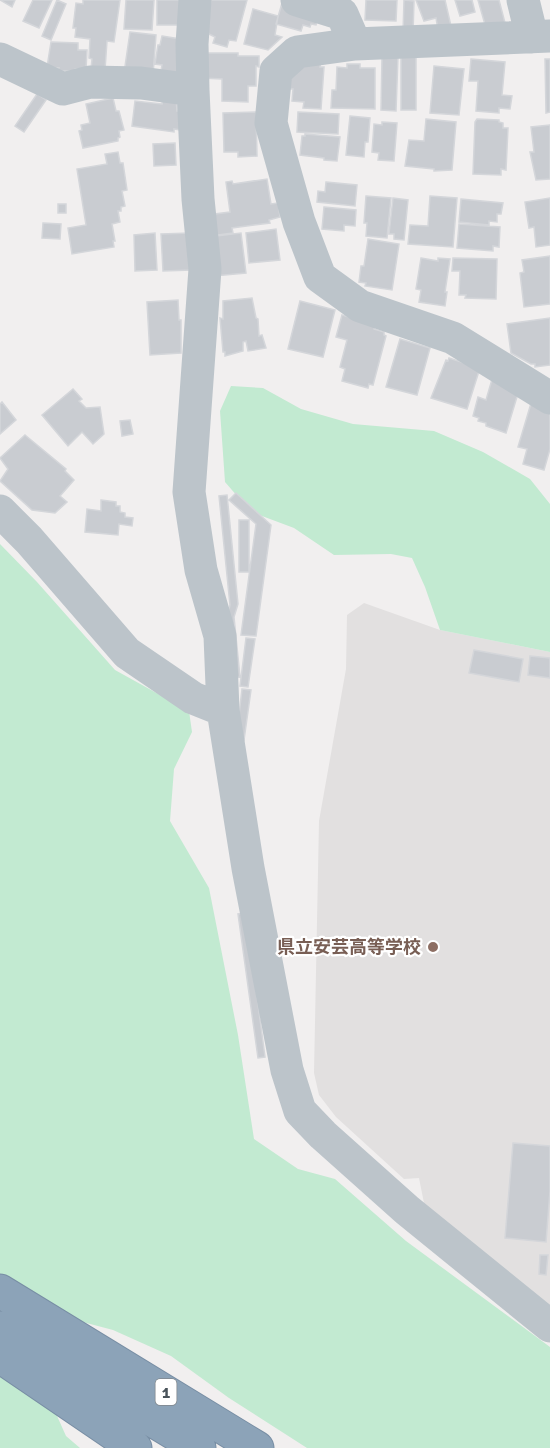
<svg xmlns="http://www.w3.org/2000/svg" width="550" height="1448" font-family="Signika,'Noto Sans JP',sans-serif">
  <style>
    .education { fill: #e2e0e0 }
    .green { fill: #c2ead1 }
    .building { fill: #c9ccd1; stroke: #d4d6da; stroke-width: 1.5 }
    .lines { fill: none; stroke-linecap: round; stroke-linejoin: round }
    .highway-casing { stroke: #788ea4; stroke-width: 35 }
    .minor { stroke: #bcc4ca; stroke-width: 33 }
    .highway { stroke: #8ca3b8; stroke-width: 33 }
    .education-dot { fill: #8d6e63; stroke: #fff; stroke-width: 2 }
    .labels { text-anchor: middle; stroke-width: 4.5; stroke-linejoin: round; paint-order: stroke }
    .shield { fill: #fff; stroke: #80878c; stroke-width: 1.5 }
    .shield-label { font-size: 16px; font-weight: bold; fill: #49535a }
    .education-label { font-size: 18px; font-weight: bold; fill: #785e54; stroke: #fff; text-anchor: end }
  </style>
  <rect width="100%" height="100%" fill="#f1efef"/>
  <path class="education" d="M364 603 440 630 550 652V1317L424 1203 419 1178 404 1179 336 1117 319 1095 314 1073 319 821 346 669 347 615Z"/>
  <path class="green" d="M231 386 263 388 301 409 353 424 434 431 483 452 530 479 550 504V652L440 630 425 587 412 558 391 554 334 555 294 528 251 512 225 482 220 411Z
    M0 544 37 582 115 670 189 711 192 732 174 769 170 821 209 888 238 1035 254 1139 298 1169 335 1179 406 1241 550 1347V1448H307L229 1398 171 1356 113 1330 60 1316 0 1278Z
    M0 1365 49 1398 66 1436 80 1448H0Z"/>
  <path class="building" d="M0 0H15L12 7Z
    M33 0H52L39 28 23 21Z
    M57 0 66 4 51 40 42 36Z
    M83 0H120L114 42 107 41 105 70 91 69 92 59 89 58 90 39 75 37 76 28H73L76 3 83 4Z
    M126 0H154L152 30 124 29Z
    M157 0H185V25H157Z
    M211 0H247L236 41 229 40 227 47 213 43 215 37 205 32Z
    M366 0H397L396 21 365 20Z
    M404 0 414 1 413 33H403Z
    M416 0H445L451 26 438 30 436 18 424 21Z
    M455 0H472L475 12 460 16Z
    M478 0H499L505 23 486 28Z
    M282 3 319 14 316 25 311 24 310 27 303 25 301 31 276 24Z
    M253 9 278 16 275 35 282 37 268 50 244 44Z
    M130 32 156 35 153 75 124 73Z
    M162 36 180 39V74L161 71 162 65 155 64 158 45H160Z
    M51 42 78 43V50H87L86 69H75L74 71H58L59 68 47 67Z
    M201 53H238V56H259V67L256 66V86H248V102L222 101V79L201 78Z
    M382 56 398 57 396 111 381 110Z
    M401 57H416V110H401Z
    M471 59 505 62 502 95 512 96 510 109 499 108V113L476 111 478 81H469Z
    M545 59H550V112L546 113Z
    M321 60 320 67H324L321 109 303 108 304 102 292 101 293 89H290L289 65Z
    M347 64H360V68H375V109L331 108 332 90H336L337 67 347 68Z
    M434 66 464 69 459 115 430 113Z
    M37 94 46 100 24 132 15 126Z
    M163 95 176 97 177 111 183 112 180 130 174 129V132L132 126 135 101 162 104Z
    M113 98 116 111H119L124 130 119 131 120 137 118 138V141L83 148 79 131 82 130 81 125 90 123 86 104Z
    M256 112 257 156 238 157V152H224L223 113Z
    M298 112 339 114 338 134 297 132Z
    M350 116 370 118 368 142H365L364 157 346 155Z
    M426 119 456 122 452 170 434 171V169L405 166 409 140 424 141Z
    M477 119 499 120V122L503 123V128H508L506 170 501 169V175L473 174 475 122Z
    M382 122 397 123 394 161 378 160 379 153 372 152 374 124 382 125Z
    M550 125V179L536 180 530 152H534L531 127Z
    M305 134 340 137 337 161 324 160V158L300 155 302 136H305Z
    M175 143 176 165 154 166 153 144Z
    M118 152 120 163H123L127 190 122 191 125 206 121 207V211H118L120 222 112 224 115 241H113L114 247 72 254 68 228 86 225 77 169 107 164 105 154Z
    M267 179 271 204 278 203 280 217 269 220 270 223 232 228 233 233 210 236 207 215 230 212 226 182 232 181 233 184Z
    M326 182 357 185 355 206 317 202 318 191 325 192Z
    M366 196 391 198 387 238 366 236 367 223H364Z
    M430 196 457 198 453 247 408 244 410 225 428 226Z
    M393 198 408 200 404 240 394 239V234H389Z
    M550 198V245L536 247 534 227 529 228 525 202Z
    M461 199 503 203 501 214H497V222L489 221V225L459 222Z
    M58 204H66V213H58Z
    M324 207 356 210 355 226 344 225V231L322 229Z
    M43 223 61 224 60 239 42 238Z
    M459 224 500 227 499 247 493 246V251L457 248Z
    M276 229 280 260 249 263 246 233Z
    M155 233 157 270 135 271 134 235Z
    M190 233 192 270 163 271 161 234Z
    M241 233 246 273 214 276 207 237Z
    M368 239 399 244 392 290 365 286 366 283 359 282 361 266H364Z
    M550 256V304L524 307 520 273 524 272 522 260Z
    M421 258 438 261V258L450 259 445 292H447L445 306 419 302 421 290 416 289Z
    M453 258 497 259 496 299 465 298 466 295H459L460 271H452Z
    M252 298 256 318 258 319 259 336 262 335 266 348 248 351 246 341 243 342V351L225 356V352H223L220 318 223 319V301Z
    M178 300 179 320H181V353L150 355 147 302Z
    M300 301 335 310 323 357 288 349Z
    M342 315 375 324 374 329 384 332V335L386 336 373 385 369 384 368 388 342 381 345 369 340 367 347 340 336 337Z
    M550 318V365L535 367V364H531L511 353 507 324Z
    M400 339 430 348 417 395 386 387Z
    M449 358 480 368 467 409 431 398 446 360 448 361Z
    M493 376 520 387 506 433 486 426V423L478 421 479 418 473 416 478 397 486 400Z
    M73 389 82 399 79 401 86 408 100 407 104 434 93 444 82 432 68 446 42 415Z
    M532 400 550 405V449L544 470 523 464 527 449 518 447Z
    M2 402 16 420 0 434V404Z
    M130 420 133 434 122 436 120 421Z
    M25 435 66 469 65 471 74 480 60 496 67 502 55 513 32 510 0 481 8 469 0 458Z
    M236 493 271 525 256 636 241 635 256 524 229 500Z
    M227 495 238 604 234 617 240 677 232 678 227 618 230 605 219 496Z
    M101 500 116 502V506H120V512L125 513V517L133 518 132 526 119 524 118 535 85 532 87 509 101 511Z
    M239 520H249V572H239Z
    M246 638 255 639 248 687 240 686Z
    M474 650 523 659 519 682 469 673Z
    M530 656 550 658V678L528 675Z
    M242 689 251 690 244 740 237 732Z
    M246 913 265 1057 258 1058 238 914Z
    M513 1143 550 1146V1191L546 1242 505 1238Z
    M540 1255H548L546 1275 539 1274Z"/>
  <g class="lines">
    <defs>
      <path id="highway" d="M0 1291 257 1448
        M0 1328 199 1448
        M0 1356 135 1448"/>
    </defs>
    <use href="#highway" class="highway-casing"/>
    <path class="minor" d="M195 0 192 44 193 90 198 199 205 269 189 492 201 570 220 636 223 710 248 868 287 1070 300 1111 323 1135 407 1210 550 1326
      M297 0 342 14 355 44
      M523 0 532 37
      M550 36 355 44 297 52 276 71 271 123 299 222 320 277 360 306 453 338 550 398
      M0 59 63 89 90 82 141 83 193 90
      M0 511 29 540 127 653 193 698 223 710"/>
    <use href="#highway" class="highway"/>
  </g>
  <circle class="education-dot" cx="433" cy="947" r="6"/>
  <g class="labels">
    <rect class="shield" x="155.5" y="1379" width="21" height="26" rx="4.5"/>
    <g class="shield-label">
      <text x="166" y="1398">1</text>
    </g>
    <g class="education-label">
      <text x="421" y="953">県立安芸高等学校</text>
    </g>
  </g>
</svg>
